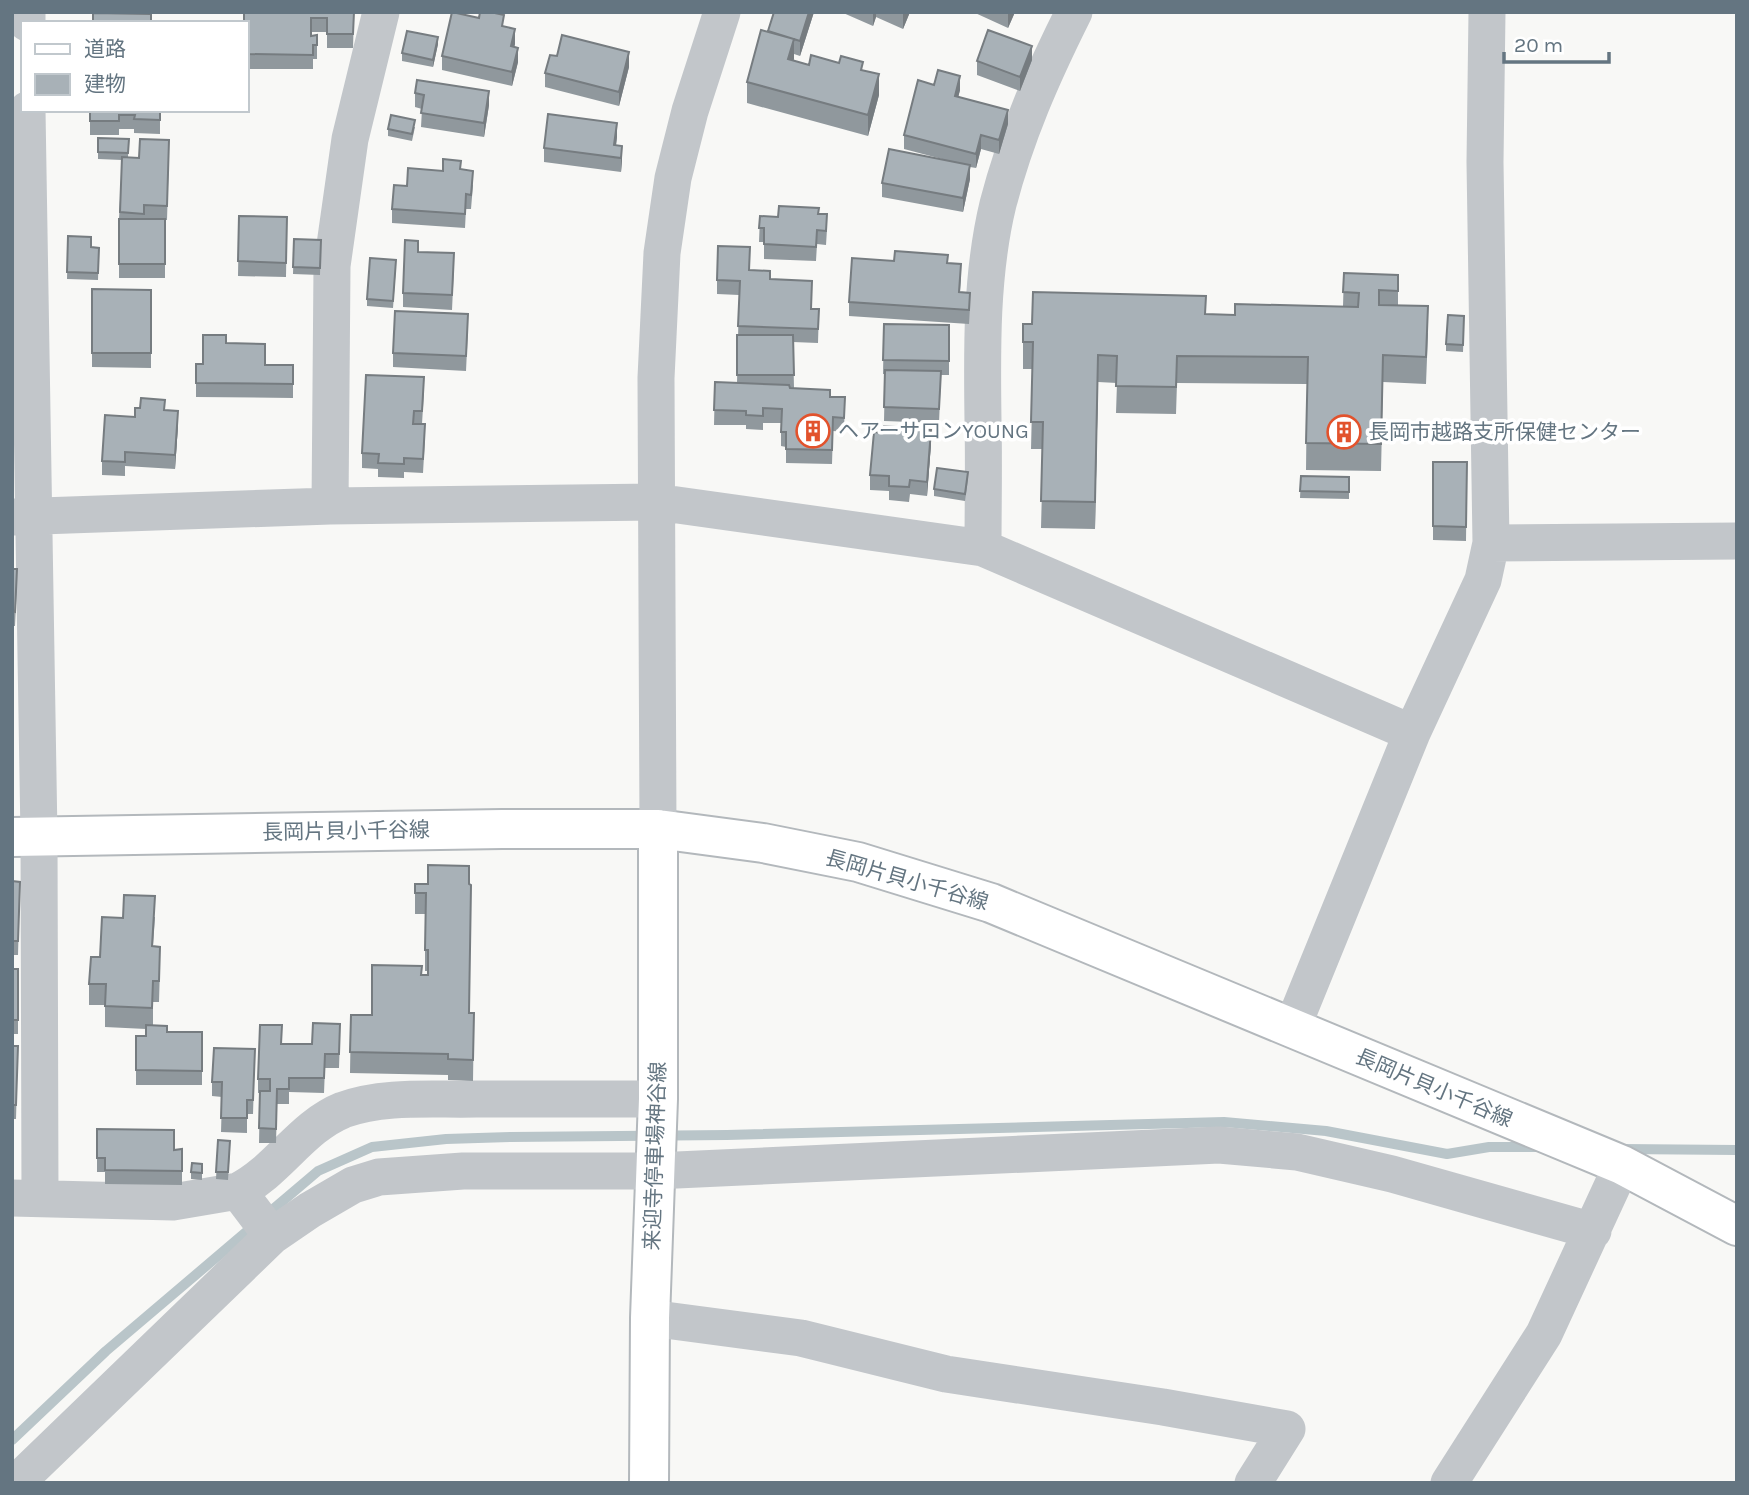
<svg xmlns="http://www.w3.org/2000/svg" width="1749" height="1495" font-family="Karla,'Noto Sans JP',sans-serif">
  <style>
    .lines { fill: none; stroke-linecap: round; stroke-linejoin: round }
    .stream { stroke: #b9c5c9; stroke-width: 10 }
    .major-casing { stroke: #b3b8bc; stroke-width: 42 }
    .minor { stroke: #c2c6ca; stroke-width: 37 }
    .major { stroke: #fff; stroke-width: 38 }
    .wall { fill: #90989d }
    .shaded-wall { fill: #767c80 }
    .building { fill: #a8b1b7; stroke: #767c80; stroke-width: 2 }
    .labels { text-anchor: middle; stroke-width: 7; stroke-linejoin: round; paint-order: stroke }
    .poi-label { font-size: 21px; fill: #647581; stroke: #fff; text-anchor: start }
    .street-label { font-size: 21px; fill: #647581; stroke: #fff }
  </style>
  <rect width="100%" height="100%" fill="#f8f8f6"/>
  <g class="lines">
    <path class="stream" d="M1621 1149 1737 1150
      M12 1440 106 1351 318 1171 372 1147 446 1139 511 1137 727 1135 1224 1122 1326 1131 1447 1154 1489 1147H1541"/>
    <defs>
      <path id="major" d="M12 837 502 829H658L763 843 858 862 991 903 1622 1165 1737 1226
        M649 1483 650 1318 658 1099V829"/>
    </defs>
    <use href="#major" class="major-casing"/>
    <path class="minor" d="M27 12V23
      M27 110 39 837 40 1198
      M330 506 332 266 350 139 381 12
      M12 517 330 506 656 502 983 548 1412 733
      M1491 543 1737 541
      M983 548C983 506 984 463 983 421 982 349 981 274 998 204 1016 135 1042 76 1074 12
      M658 829 656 378 662 253 673 178 690 111 722 12
      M1292 1028 1412 733 1483 580 1491 543 1485 162 1487 12
      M238 1191C278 1171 301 1127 343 1110 384 1095 433 1100 476 1099 537 1099 597 1099 658 1099
      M12 1198 173 1202 238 1191 272 1236
      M650 1318 801 1338 946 1374 1163 1407 1287 1429 1253 1483
      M16 1483 272 1236 310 1210 353 1185 379 1177 463 1171H655L1219 1145 1297 1152 1392 1174 1593 1231
      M1449 1483 1544 1334 1622 1165"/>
    <use href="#major" class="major"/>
  </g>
  <path class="wall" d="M87 12H128V13L93 14H87Z
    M244 12H361V14H354L353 48H327V32H311V36L317 35V59H313V69H247V23Z
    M814 12 800 56 794 54 793 61 809 65 863 70 879 95 868 136 747 103V82Z
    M841 12H910L903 29 876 17 873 26Z
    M973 12H1015L1008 28Z
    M504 27 515 44 514 47 518 62 512 86 442 70V56Z
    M438 44 433 67 402 61V53Z
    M1032 60 1020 91 977 75V61Z
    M629 67 619 106 545 87V73Z
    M934 85 960 90 958 97 1008 124 999 154 981 149 976 168 970 167V179L963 212 882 197V183L942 159 904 149V135Z
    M415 93 489 105 484 137 421 127 422 109 415 107Z
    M90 110H160V134L134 133V129H119V135H90Z
    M415 127 412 141 388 136V129Z
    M617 137 616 146 622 160 621 172 544 162V148Z
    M98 138 129 139 128 157 139 158 169 154 167 220H165V278H119V219L122 160 98 159Z
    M461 169 473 185 471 209H466L465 228 392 223V209L407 186 443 171Z
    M819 214 827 229 826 245 817 244 816 261 764 259V242H759L760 216 778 217Z
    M239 216 287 217 286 277 238 276Z
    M68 236 91 247 99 248 98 280 67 279Z
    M294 239 321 240 320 275 293 274Z
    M418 252 454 267 452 310 403 307V293Z
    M894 261 948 263 961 278 960 292 970 307 969 324 849 316V302Z
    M396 267 393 308 367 306V299Z
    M749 270 770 279 812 309H819L818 343 793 342 794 388 830 397H845L844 432 833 431 832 464 786 463V447L781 446V423H763V430L746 429V425H714L715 382 737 383 739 295 717 294V280Z
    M1344 273 1398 275V305L1428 333 1426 384 1383 382 1381 471 1306 470 1307 384 1177 383 1176 414 1116 413 1117 383 1098 382 1095 529 1041 528 1043 449H1031L1033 369H1023V324H1032L1206 314 1235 315 1343 306Z
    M92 289 151 290V368L92 367Z
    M1464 323 1463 352 1446 351V344Z
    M884 324 949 325V375H941L939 423 884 421 885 374H883Z
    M468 329 466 371 393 367V353Z
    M226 343 265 365H293V398L196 397V364H203Z
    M424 391 422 424 425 438 423 473 404 472V478L378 477V469L362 468V453Z
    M165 410 178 425 175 469 125 466V476L102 475V461L135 417Z
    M931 444 927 496 910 494 909 502 889 500V491L870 490V475Z
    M1433 462H1467L1466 541 1433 540Z
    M1301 476 1349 477V499L1300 498Z
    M968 479 965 501 934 496V489Z
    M12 569 17 584 15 626H12Z
    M12 881 20 882 18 955H12Z
    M415 884H428L470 1013H474L473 1081 448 1080V1075L350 1073 351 1015H372L422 975H428V971H425V914H415Z
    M155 917 153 946 160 968 159 1002H153V1025L167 1032H202V1085H136V1036H146V1029L105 1027V1005H89V984L100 957 123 918Z
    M12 969H18V1034H12Z
    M340 1038 339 1068H325L324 1093 289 1092V1104H277L276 1143H259L260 1093H258V1079L282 1044H312Z
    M12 1046H18L16 1119H12Z
    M255 1049 253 1114H247V1133L221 1132 222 1097 212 1096V1082Z
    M97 1129 174 1150 182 1149V1185L105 1184V1172H97Z
    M218 1140 230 1149 228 1180 216 1179Z
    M202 1164V1180L191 1179V1172Z"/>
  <path class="shaded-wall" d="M809 12H814L800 56V41Z
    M873 12H876V17L873 26Z
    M903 12H910L903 29Z
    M1009 12H1015L1008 28V14Z
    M515 29V44L511 60V46Z
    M438 37V44L433 67V60Z
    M794 39V59L788 80V59Z
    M1032 46V60L1020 91V77Z
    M518 48V62L512 86V72Z
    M629 52V67L619 106V92Z
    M879 74V95L868 136V115Z
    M960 76V90L955 110V96Z
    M489 91V105L484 137V123Z
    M1008 110V124L999 154V140Z
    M617 123V137L614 159V145Z
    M981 135V149L976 168V154Z
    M622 146V160L621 172V158Z
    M970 165V179L963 212V198Z
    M1098 355V382L1095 529V502Z
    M178 411V425L175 469V455Z
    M931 430V444L927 496V482Z"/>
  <path class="building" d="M244 12H354L353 34H327V18H311V36L317 35V45H313V55L247 54V23H244Z
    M452 12 479 18 480 12H490L504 15 502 26 515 29 511 46 518 48 512 72 442 56Z
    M774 12H809L800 41 768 31Z
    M93 13 151 14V23H93Z
    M761 30 794 39 788 59 809 65 811 55 839 63 841 56 863 62 861 70 879 74 868 115 747 82Z
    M988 30 1032 46 1020 77 977 61Z
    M407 31 438 37 433 60 402 53Z
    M562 35 629 52 619 92 545 73 550 55 557 56Z
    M938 70 960 76 955 96 1008 110 999 140 981 135 976 154 904 135 918 80 934 85Z
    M417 80 489 91 484 123 421 113 424 95 415 93Z
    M90 110H160V120L134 119 135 115H119V121H90Z
    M548 114 617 123 614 145 622 146 621 158 544 148Z
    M391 115 415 120 412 134 388 129Z
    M98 138 129 139 128 153 98 152Z
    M140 139 169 140 167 206 144 205V214L120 212 122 157 139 158Z
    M889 149 970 165 963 198 882 183Z
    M443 159 461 161 460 169 473 171 471 195 466 194 465 214 392 209 394 185 407 186 408 168 443 171Z
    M779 206 819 208 818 214H827L826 231 817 230 816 247 764 244V228H759L760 216 778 217Z
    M239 216 287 217 286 263 238 261Z
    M119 219H165V264H119Z
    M68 236 91 237V247L99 248 98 273 67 272Z
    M294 239 321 240 320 268 293 267Z
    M405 240 418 241V252L454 253 452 295 403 293Z
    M718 246 750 247 749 270 770 271V279L812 281 811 309H819L818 329 738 326 740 281 717 280Z
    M895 251 948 255 947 263 961 264 959 292 970 293 969 310 849 302 852 258 894 261Z
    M370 258 396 260 393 301 367 299Z
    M1344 273 1398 275V291L1379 290V305L1428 306 1426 357 1383 355 1381 444 1306 443 1308 357 1177 356 1176 387 1116 386 1117 356 1098 355 1095 502 1041 501 1043 422H1031L1033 342H1023V324H1032L1033 292 1206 296 1205 314 1235 315V304L1358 307 1359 293 1343 292Z
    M92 289 151 290V353H92Z
    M395 311 468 314 466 356 393 353Z
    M1448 315 1464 316 1463 345 1446 344Z
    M884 324 949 325V361L883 360Z
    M203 335H226V343L265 344V365H293V384L196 383V364H203Z
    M737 335H793L794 375H737Z
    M885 370 941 371 939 409 884 407Z
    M366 375 424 377 422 411H414L413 424H425L423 459 404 458V464L378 463 379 454 362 453Z
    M715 382 789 385 790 388 830 390V397H845L844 418 833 417 832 450 786 449V432H781L782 409 763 408V416L746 415V411L714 410Z
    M141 398 165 400 164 410 178 411 175 455 125 452V462L102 461 105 415 135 417V408H140Z
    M884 426 931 430 927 482 910 480 909 487 889 486V476L870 475 874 432 883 433Z
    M1433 462H1467L1466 527 1433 526Z
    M937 468 968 472 965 494 934 489Z
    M1301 476 1349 477V492L1300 491Z
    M12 569H17L15 612 12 611Z
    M12 742 13 743V768H12Z
    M428 865 469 866V884L471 885 469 1013H474L473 1060 448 1059V1054L350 1052 351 1015H372V965L422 966 421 975H428V950H425L426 893H415V884H428Z
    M12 881 20 882 18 941H12Z
    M124 895 155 896 152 946 160 947 159 981H153L152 1008 105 1006 106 984H89L91 957H100L102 917 123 918Z
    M12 969H18V1020H12Z
    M313 1023 340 1024 339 1054H325L324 1078H289V1089H277L276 1129 259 1128 260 1091H270V1079H258L260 1025H282L281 1044H312Z
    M146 1025 167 1026V1032H202V1071L136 1070V1036H146Z
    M12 1046H18L16 1105H12Z
    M214 1048 255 1049 253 1100H247V1118H221L222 1082H212Z
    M97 1129 174 1130V1150L182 1149V1171L105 1170V1158H97Z
    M218 1140 230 1141 228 1172H216Z
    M192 1163 202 1164V1173L191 1172Z"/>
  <defs>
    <symbol id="building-ring" viewBox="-11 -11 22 22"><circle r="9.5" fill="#fff" stroke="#e2522c" stroke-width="1.5"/><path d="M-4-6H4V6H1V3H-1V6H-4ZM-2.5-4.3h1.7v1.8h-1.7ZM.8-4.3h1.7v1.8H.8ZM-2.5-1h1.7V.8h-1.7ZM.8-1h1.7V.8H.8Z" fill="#e2522c"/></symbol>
  </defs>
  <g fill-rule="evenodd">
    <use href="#building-ring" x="794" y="412" width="38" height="38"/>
    <use href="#building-ring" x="1325" y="413" width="38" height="38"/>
  </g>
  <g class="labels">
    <g class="poi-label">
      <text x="838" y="438">ヘアーサロンYOUNG</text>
      <text x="1368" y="439">長岡市越路支所保健センター</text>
    </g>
    <g class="street-label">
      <text transform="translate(346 831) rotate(-1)" y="7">長岡片貝小千谷線</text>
      <text transform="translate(907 880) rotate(16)" y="7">長岡片貝小千谷線</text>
      <text transform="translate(1434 1088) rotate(23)" y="7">長岡片貝小千谷線</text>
      <text transform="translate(655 1156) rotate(-88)" y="7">来迎寺停車場神谷線</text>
    </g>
  </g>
  <rect width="1749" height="1495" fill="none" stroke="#647581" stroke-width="28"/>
  <rect x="21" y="21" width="228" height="91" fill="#ffffff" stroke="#c1c8cd" stroke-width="2"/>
  <rect x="35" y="44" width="35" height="10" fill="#ffffff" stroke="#c1c8cd" stroke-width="2"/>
  <text x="84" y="56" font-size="21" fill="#647581">道路</text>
  <rect x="35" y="74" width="35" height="21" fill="#a8b1b7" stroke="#c1c8cd" stroke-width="2"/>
  <text x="84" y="91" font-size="21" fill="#647581">建物</text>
  <path d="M1504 52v10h105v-10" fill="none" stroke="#647581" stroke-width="3.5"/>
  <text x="1514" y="52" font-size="21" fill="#647581" stroke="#ffffff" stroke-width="5" paint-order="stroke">20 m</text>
</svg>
